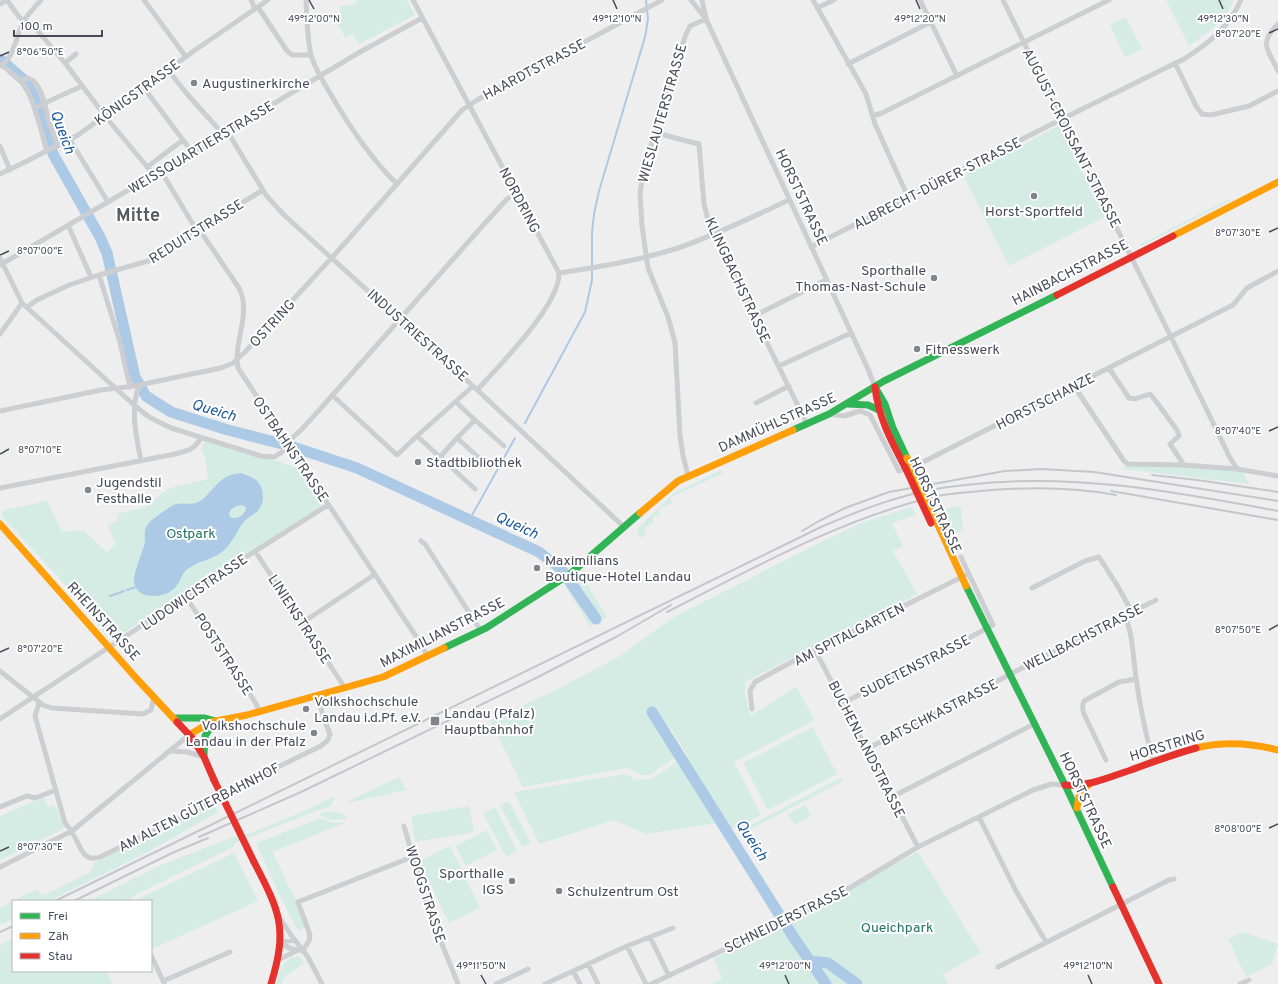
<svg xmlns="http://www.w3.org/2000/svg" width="1278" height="984" font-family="Overpass,sans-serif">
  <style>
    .green { fill: #d4ece4 }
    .water { fill: #acc9e6; fill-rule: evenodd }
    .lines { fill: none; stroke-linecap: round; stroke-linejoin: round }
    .stream { stroke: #acc9e6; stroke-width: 2 }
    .river { stroke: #acc9e6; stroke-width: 11 }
    .street { stroke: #ccced1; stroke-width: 5 }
    .fast { stroke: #30b455; stroke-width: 7 }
    .slow { stroke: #ff9f0a; stroke-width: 7 }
    .jam { stroke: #e5322d; stroke-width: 7 }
    .rail { stroke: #c5c6c9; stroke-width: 2 }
    .slow-bridge { stroke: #ff9f0a; stroke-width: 7 }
    .jam-bridge { stroke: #e5322d; stroke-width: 7 }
    .ticks { fill: none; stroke: #474b58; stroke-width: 1.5 }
    .poi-dot { fill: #81848c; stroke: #fff; stroke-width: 1.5 }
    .labels { text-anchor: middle; stroke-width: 4; stroke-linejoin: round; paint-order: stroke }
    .street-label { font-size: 14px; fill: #474b58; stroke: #fff }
    .poi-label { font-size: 14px; fill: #474b58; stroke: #fff; text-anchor: start }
    .park-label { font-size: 14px; fill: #1f7261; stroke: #fff }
    .water-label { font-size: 15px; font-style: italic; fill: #195899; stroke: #fff }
    .district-label { font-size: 18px; font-weight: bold; fill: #5a5b61; stroke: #fff }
    .ticks-label { font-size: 10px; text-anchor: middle; fill: #474b58; stroke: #fff; stroke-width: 4; stroke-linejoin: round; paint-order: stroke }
  </style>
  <rect width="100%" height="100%" fill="#eee"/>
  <path class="green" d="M356 0H407L415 15 359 44 353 34 345 37 332 16 340 14V6L356 5Z
    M1166 0H1234C1225 21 1207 33 1189 46Z
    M1126 17 1142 49 1125 57 1110 25Z
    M1059 126 1105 217 1009 266 963 175Z
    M1231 198 1230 201 1141 246 1139 245Z
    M206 438 298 468 324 508 160 608 112 641 58 577 1 515 4 510 47 501 62 532 83 530 107 552 116 544 108 526 118 520 117 514C128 511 142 510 152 503 158 498 162 492 170 488L208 479 205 457 201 449Z
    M1126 465 1240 466 1249 484 1123 469Z
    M721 470 723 473 670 498 672 503 658 509 660 514 652 518 654 523 644 528 646 535 640 538 637 530 639 527 674 493Z
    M961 506 963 530 953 535 937 510Z
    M912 507 916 515 892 523 903 547 893 551 917 594 745 682V694L750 716 796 687 815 720 734 762 761 815 729 831 724 822 646 834 614 820 539 844 514 792 625 774 636 780 651 779 687 755 669 726 661 730 677 756 650 775H640L627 768 523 787 490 720 554 691 618 657 674 617 813 546 861 523Z
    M581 574 607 617 590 627 566 587Z
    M813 727 837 774 768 810 743 763Z
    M399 777 406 790 348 803V801Z
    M840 778 843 781 749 830 747 827Z
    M336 796 329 807 313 812 233 844 235 846 135 895 130 901H89L156 867 228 839 250 833 288 818Z
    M44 797 48 807 53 805 57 809 65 828 0 860V816Z
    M509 801 531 843 522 847 500 805Z
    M214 805 218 812 148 852 49 901H13L37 889 42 896 90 872 95 862Z
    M805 805 811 816 794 825 788 814Z
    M469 806 474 832 415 842 411 816Z
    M495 807 517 851 506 857 483 813Z
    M331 811 345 815 347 819 332 820 319 815 324 812Z
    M321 818 332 823 347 822 273 852 289 887 298 902 308 926 298 931 280 896 256 843Z
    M487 830 497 850 466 866 456 846Z
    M450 846 480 908 449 923 419 861Z
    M918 852 981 953 943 974 948 984H712L722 979 714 959C781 922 850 888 918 852Z
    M234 853 258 901 152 949 151 901H135L136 900Z
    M13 901V919L0 925V908Z
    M1243 932 1278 944 1272 964 1246 977 1228 939Z
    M13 938V971H106L112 984H0V945Z
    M293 957H300L304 963 284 977 282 984H276C279 973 281 962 293 957Z"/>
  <path class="water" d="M241 473C246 475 253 477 257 481 264 488 265 501 259 509 255 515 247 517 243 523 237 531 233 541 226 548 216 559 201 560 189 568 178 575 183 587 165 594 154 598 135 597 134 581 134 571 141 556 144 546 147 536 141 530 151 521 154 518 172 505 176 504 184 502 193 506 200 501 202 500 205 497 207 495 219 483 222 475 241 473ZM242 505 246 507C246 515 237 520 230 517L229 513C232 507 236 506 242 505Z"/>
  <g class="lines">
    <path class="stream" d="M525 423 585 312 592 280V233L594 214 599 191 645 37 648 19 646 0
      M470 519 515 438
      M127 590 136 587
      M110 596 124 591"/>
    <path class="river" d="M0 59 24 80 33 94 53 154 100 237 107 253 135 377 146 396 171 412 228 430 290 446 357 468 539 552 561 569 596 619
      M652 712 794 938 826 984
      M810 961 828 963 857 984"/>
    <path class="street" d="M7 0 19 17 38 31 65 63 105 116 154 175
      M144 0 186 57
      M251 0 255 9
      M306 0C307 18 307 37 311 55 315 69 323 81 330 93 349 126 370 158 397 184
      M413 0 559 273C560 305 499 366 477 390
      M691 0 706 19 868 369 875 387
      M702 0 706 18
      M813 0 866 94 875 124 908 197
      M920 0 957 76
      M1003 0C1078 153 1156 303 1229 456L1237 469
      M0 4 7 0
      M258 7 287 51 292 55H311
      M817 8 834 0
      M1278 24C1258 44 1268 49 1278 71
      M65 63 76 54
      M1175 63 1196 106 1202 114 1211 115 1249 106 1278 91
      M848 64 931 22
      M2 65C8 70 15 75 21 81 34 96 41 132 47 151
      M0 66C15 57 16 36 23 22 28 14 35 7 41 0
      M168 70 187 94 223 134
      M21 81 28 78C43 83 45 108 49 122 52 130 55 138 58 146
      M144 88 192 152
      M36 107 82 86
      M872 116 882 113 1109 0
      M227 131 266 195 284 215 473 386 624 527
      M655 132 675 138 699 144 704 204 710 227 807 424
      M70 140 108 202
      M0 146 10 170
      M147 167 183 140
      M161 171 197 231
      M0 174 27 161 78 135 198 48 268 0
      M68 225 91 277
      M199 229 239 288C252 314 233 341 238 368L419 641 428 657
      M811 247 1050 125 1184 59C1208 44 1229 27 1241 0
      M0 258 22 303 134 405 149 417 171 428 261 456 274 457 290 447
      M0 265 161 171 360 52 422 18
      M559 273C597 267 637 261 675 249 714 236 752 217 789 200
      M99 275 119 339 130 387
      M27 307 37 300 69 285 99 275 148 261 179 243 207 224 263 190
      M754 316 826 280
      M0 334 22 303
      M779 366 851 333
      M1109 368 1129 398 1135 399 1150 394 1152 396 1177 430 1179 436 1170 444 1184 465
      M139 385C130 411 136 435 141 461
      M1074 386 1124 461 1128 464 1184 465 1237 469 1278 476
      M332 395 397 455 417 436 475 489
      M456 402 475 420
      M756 403 789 386
      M0 411 101 390 134 386 221 368 233 363 245 352 337 252 462 110 477 100 662 0
      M829 414 844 416 860 411 870 415 899 471 925 461 1233 305 1247 288 1278 271
      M417 436 473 386
      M457 438 475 420 504 446
      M287 443 302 429 322 407 486 222 507 199 516 193
      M440 457 457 438 488 466
      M688 476 683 455 680 436 675 342 668 317 648 268 642 226 640 192 645 167 656 128 669 84 686 34 690 26 706 19
      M0 488 175 454C187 451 196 449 201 437
      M421 541 425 544 481 631
      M255 551 345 688
      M1032 588 1085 561 1099 557 1117 585 1132 612
      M186 597 255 702 260 712
      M1125 616C1133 635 1133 657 1136 677 1140 706 1145 734 1154 762
      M302 623 374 575
      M815 650 918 847
      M0 671 43 705 52 708 143 714 151 710 154 697
      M39 703 35 716 65 823C68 827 72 831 74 836 81 847 83 863 100 857L229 794 247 782 321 746 328 740 330 734 323 716 318 696
      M843 703 967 639 993 625 961 557
      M752 709 750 691 755 682 799 658 968 574
      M0 719 246 557 328 505
      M867 749 1022 668 1156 600
      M171 751 187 752 204 757
      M1106 760 1084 714C1082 709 1082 706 1084 701L1119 682 1136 679
      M892 797 1034 724
      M0 807 27 796 35 798 56 790
      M979 817 1016 891 1046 942
      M404 826 429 912 458 984
      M0 867 72 831 189 735
      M280 918 291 935 308 957 322 984
      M650 937 669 976
      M280 942C287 948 294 951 303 950
      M280 942 295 940
      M627 946 646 984
      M303 950 309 941 310 935 298 902 412 857
      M151 955 164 983
      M278 960 296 951
      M588 964 598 984
      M998 967 1169 880 1174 879
      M573 971 580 984
      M163 981 230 952
      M496 984 528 969
      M545 984 627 946 673 928
      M651 984 810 909 841 893 918 847 1033 790 1052 784 1065 785
      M1240 984 1249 980"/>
    <path class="fast" d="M875 387 885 404 893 428 907 458
      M848 404 868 405 879 410
      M793 430 829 414 884 381 1057 295
      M966 586 1065 785 1113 887
      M444 648 486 628 570 574 640 513
      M174 718H204L215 721
      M204 755 205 736 215 721"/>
    <path class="slow" d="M1173 236 1278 182
      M640 513 678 481 793 430
      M0 524 136 678 177 722
      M189 735 211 722 247 715 383 677 444 648
      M1196 748C1224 741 1251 743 1278 750
      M1077 808 1079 796 1089 784"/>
    <path class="jam" d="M1057 295 1173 236
      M875 387C878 416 891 441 905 467
      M177 722 192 738 204 757 214 780
      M1065 785C1089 787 1109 777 1131 770 1153 762 1174 754 1196 748
      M254 862C280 912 288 928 271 984
      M1113 887 1159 984"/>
    <path class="rail" d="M1152 475 1197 480 1278 492
      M1111 491 1278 520
      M802 531 819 521 845 508 889 492 1005 471 1041 469 1094 472 1278 501
      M667 612C753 568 843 518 937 496 948 494 959 493 970 492 1018 487 1068 486 1116 495
      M199 837 301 792 534 679 616 637 671 605
      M55 901 821 527C858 511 896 496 936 489 946 487 956 486 966 485 1070 472 1176 492 1278 511
      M74 901 172 853 208 838
      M0 932 13 926"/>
    <path class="slow-bridge" d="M907 458 966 586"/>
    <path class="jam-bridge" d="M905 467 931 523
      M214 780 254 862"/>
  </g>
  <path class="ticks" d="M309 0 314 9M613 0 617 9M916 0 920 9M1219 0 1223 9M1269 33 1278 29M0 56 9 52M1269 232 1278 228M0 255 9 251M1269 431 1278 427M0 454 9 449M1269 630 1278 625M0 652 9 648M1269 828 1278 824M0 851 9 847M481 975 486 984M785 975 789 984M1088 975 1092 984"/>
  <g class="poi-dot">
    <circle cx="194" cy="83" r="4"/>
    <circle cx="1034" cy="196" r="4"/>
    <circle cx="934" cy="278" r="4"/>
    <circle cx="917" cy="349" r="4"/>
    <circle cx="418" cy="462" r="4"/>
    <circle cx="88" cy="490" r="4"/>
    <circle cx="537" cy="568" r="4"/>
    <circle cx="306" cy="709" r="4"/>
    <rect x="430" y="716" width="10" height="10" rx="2"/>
    <circle cx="314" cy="733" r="4"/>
    <circle cx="512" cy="881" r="4"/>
    <circle cx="559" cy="891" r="4"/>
  </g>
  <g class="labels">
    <g class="street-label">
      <text transform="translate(534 69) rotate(-28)" y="5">HAARDTSTRASSE</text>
      <text transform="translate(137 92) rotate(-36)" y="5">KÖNIGSTRASSE</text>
      <text transform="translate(662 113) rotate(-74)" y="5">WIESLAUTERSTRASSE</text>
      <text transform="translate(1072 138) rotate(63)" y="5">AUGUST-CROISSANT-STRASSE</text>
      <text transform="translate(201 147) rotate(-31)" y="5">WEISSQUARTIERSTRASSE</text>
      <text transform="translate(937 183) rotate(-27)" y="5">ALBRECHT-DÜRER-STRASSE</text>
      <text transform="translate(802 197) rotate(65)" y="5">HORSTSTRASSE</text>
      <text transform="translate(520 200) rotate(62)" y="5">NORDRING</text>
      <text transform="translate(196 231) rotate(-32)" y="5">REDUITSTRASSE</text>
      <text transform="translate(1070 272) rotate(-27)" y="5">HAINBACHSTRASSE</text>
      <text transform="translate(738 280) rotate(65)" y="5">KLINGBACHSTRASSE</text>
      <text transform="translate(272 323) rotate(-47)" y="5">OSTRING</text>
      <text transform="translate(418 335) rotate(42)" y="5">INDUSTRIESTRASSE</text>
      <text transform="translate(1045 401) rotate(-27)" y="5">HORSTSCHANZE</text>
      <text transform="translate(777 422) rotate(-24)" y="5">DAMMÜHLSTRASSE</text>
      <text transform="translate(291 449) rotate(56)" y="5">OSTBAHNSTRASSE</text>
      <text transform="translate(936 505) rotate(65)" y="5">HORSTSTRASSE</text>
      <text transform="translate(194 592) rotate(-34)" y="5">LUDOWICISTRASSE</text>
      <text transform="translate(300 619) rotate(57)" y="5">LINIENSTRASSE</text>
      <text transform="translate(104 621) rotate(48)" y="5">RHEINSTRASSE</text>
      <text transform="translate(442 632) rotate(-27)" y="5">MAXIMILIANSTRASSE</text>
      <text transform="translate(849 634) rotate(-27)" y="5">AM SPITALGARTEN</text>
      <text transform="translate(1083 637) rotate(-27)" y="5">WELLBACHSTRASSE</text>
      <text transform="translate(224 654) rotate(57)" y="5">POSTSTRASSE</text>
      <text transform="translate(915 666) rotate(-27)" y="5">SUDETENSTRASSE</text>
      <text transform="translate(939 712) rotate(-27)" y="5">BATSCHKASTRASSE</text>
      <text transform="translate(1167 745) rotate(-17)" y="5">HORSTRING</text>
      <text transform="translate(867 749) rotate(63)" y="5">BUCHENLANDSTRASSE</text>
      <text transform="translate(1086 800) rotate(65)" y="5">HORSTSTRASSE</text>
      <text transform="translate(199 807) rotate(-27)" y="5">AM ALTEN GÜTERBAHNHOF</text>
      <text transform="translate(426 894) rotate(72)" y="5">WOOGSTRASSE</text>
      <text transform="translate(786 919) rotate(-26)" y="5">SCHNEIDERSTRASSE</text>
    </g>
    <g class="poi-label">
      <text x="202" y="88">Augustinerkirche</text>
      <text x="1034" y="216" text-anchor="middle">Horst-Sportfeld</text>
      <text x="926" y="275" text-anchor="end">Sporthalle<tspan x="926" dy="16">Thomas-Nast-Schule</tspan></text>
      <text x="925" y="354">Fitnesswerk</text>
      <text x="426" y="467">Stadtbibliothek</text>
      <text x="96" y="487">Jugendstil<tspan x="96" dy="16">Festhalle</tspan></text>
      <text x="545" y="565">Maximilians<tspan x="545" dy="16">Boutique-Hotel Landau</tspan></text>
      <text x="314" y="706">Volkshochschule<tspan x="314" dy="16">Landau i.d.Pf. e.V.</tspan></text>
      <text x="444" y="718">Landau (Pfalz)<tspan x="444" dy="16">Hauptbahnhof</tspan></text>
      <text x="306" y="730" text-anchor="end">Volkshochschule<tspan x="306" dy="16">Landau in der Pfalz</tspan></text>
      <text x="504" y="878" text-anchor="end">Sporthalle<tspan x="504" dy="16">IGS</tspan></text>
      <text x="567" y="896">Schulzentrum Ost</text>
    </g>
    <g class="park-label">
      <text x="191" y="538">Ostpark</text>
      <text x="897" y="932">Queichpark</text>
    </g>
    <g class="water-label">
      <text transform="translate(63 132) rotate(70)" y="5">Queich</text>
      <text transform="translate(214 410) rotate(17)" y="5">Queich</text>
      <text transform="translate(517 525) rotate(25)" y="5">Queich</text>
      <text transform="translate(752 840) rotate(57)" y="5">Queich</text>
    </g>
    <g class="district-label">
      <text x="138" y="221">Mitte</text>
    </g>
  </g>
  <g class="ticks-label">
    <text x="314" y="22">49°12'00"N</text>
    <text x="617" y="22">49°12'10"N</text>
    <text x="920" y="22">49°12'20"N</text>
    <text x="1223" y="22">49°12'30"N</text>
    <text x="1238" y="37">8°07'20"E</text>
    <text x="40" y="55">8°06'50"E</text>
    <text x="1238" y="236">8°07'30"E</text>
    <text x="40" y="254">8°07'00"E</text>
    <text x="1238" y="434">8°07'40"E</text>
    <text x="40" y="453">8°07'10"E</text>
    <text x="1238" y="633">8°07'50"E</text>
    <text x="40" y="652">8°07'20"E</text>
    <text x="1238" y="832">8°08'00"E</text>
    <text x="40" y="850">8°07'30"E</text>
    <text x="481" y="969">49°11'50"N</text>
    <text x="785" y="969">49°12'00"N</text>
    <text x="1088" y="969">49°12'10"N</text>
  </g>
  <rect x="12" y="900" width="140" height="72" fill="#ffffff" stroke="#b5b7bc"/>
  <rect x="20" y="913" width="20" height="6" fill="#30b455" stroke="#b5b7bc"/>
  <text x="48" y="920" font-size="12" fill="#474b58">Frei</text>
  <rect x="20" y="933" width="20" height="6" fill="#ff9f0a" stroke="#b5b7bc"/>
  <text x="48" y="940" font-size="12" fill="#474b58">Zäh</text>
  <rect x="20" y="953" width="20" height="6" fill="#e5322d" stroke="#b5b7bc"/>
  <text x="48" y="960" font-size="12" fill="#474b58">Stau</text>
  <path d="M14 30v6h88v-6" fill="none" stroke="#474b58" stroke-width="2"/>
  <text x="20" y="30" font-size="12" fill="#474b58" stroke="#ffffff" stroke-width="3" paint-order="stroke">100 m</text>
</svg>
